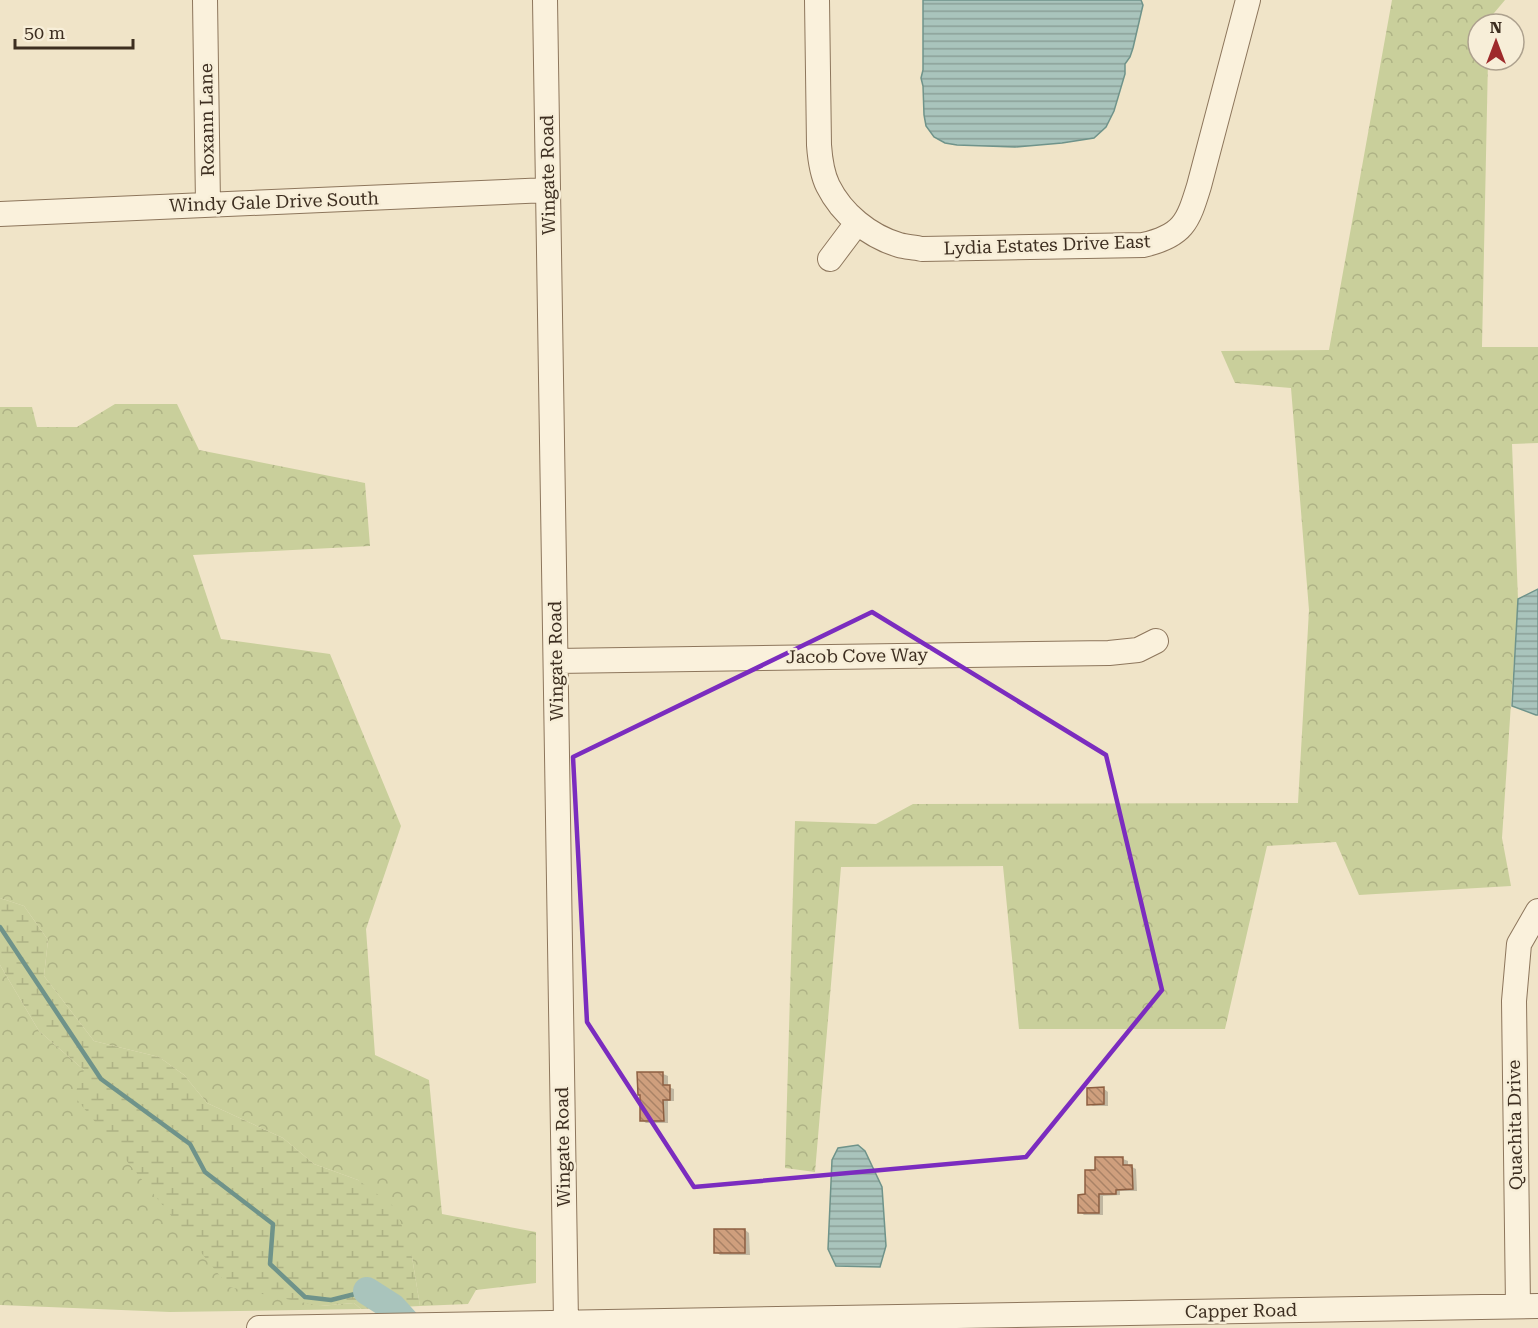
<svg xmlns="http://www.w3.org/2000/svg" width="1538" height="1328" font-family="'Roboto Serif',serif">
  <style>
    .forest { fill: url(#forest-crowns) }
    .wetland { fill: url(#wetland-marsh) }
    .water { fill: url(#water-rules); stroke: #6f938a; stroke-width: 1.5 }
    .shadow { fill: #0003 }
    .lines { fill: none; stroke-linecap: round; stroke-linejoin: round }
    .stream { stroke: #6f938a; stroke-width: 4.5 }
    .river { stroke: #a9c4bc; stroke-width: 28 }
    .building { fill: url(#building-back-hatch); stroke: #8d5f41; stroke-width: 1.5 }
    .minor-casing { stroke: #8d765c; stroke-width: 26 }
    .minor { stroke: #faf1dc; stroke-width: 24 }
    .marked { fill: none; stroke: #7b2cbf; stroke-width: 4.5; stroke-linejoin: round }
    .labels { text-anchor: middle; stroke-width: 5; stroke-linejoin: round; paint-order: stroke }
    .street-label { font-size: 18px; fill: #3d2e20; stroke: #f7eed8 }
  </style>
  <defs>
    <pattern id="forest-crowns" width="20" height="18" patternUnits="userSpaceOnUse" patternTransform="scale(1.5)"><rect width="20" height="18" fill="#c9cf9b"/><path d="M2 6a3 3 0 1 1 6 0M12 15a3 3 0 1 1 6 0" fill="none" stroke="#aeb285"/></pattern>
    <pattern id="wetland-marsh" width="20" height="14" patternUnits="userSpaceOnUse" patternTransform="scale(1.5)"><rect width="20" height="14" fill="#c9cf9b"/><path d="M1 5h8M5 5V1M11 12h8M15 12V8" fill="none" stroke="#aeb285"/></pattern>
    <pattern id="water-rules" width="6" height="5" patternUnits="userSpaceOnUse" patternTransform="scale(1.5)"><rect width="6" height="5" fill="#a9c4bc"/><path d="M0 2.5h6" fill="none" stroke="#8ba098"/></pattern>
    <pattern id="building-back-hatch" width="6" height="6" patternUnits="userSpaceOnUse" patternTransform="scale(1.5)"><rect width="6" height="6" fill="#cf9f7d"/><path d="M-1 5l2 2M0 0l6 6M5-1l2 2" fill="none" stroke="#a98266"/></pattern>
  </defs>
  <rect width="100%" height="100%" fill="#f0e4c8"/>
  <path class="forest" d="M1392 0H1505L1489 19V24H1478V60H1488L1482 347H1538V443L1512 444 1518 599 1502 838 1511 886 1359 895 1336 842 1267 846 1225 1029H1019L1003 866 841 867 815 1172 785 1168 795 821 876 824 913 804 1298 803 1309 610 1291 388 1235 383 1221 351 1329 350Z
    M115 404H177L199 450 365 483 370 546 193 555 221 639 330 654 401 826 366 929 375 1055 429 1080 442 1214 536 1232V1283L476 1290 468 1304 420 1306 412 1257 358 1180 314 1164 283 1138 207 1103 184 1075 159 1057 94 1041 44 976 48 940 24 906 0 898V407H32L37 427H77Z
    M0 965 39 1031 84 1070 320 1306 354 1303 361 1309 170 1312 0 1305Z"/>
  <path class="wetland" d="M0 898 24 906 48 940 44 976 94 1041 159 1057 184 1075 207 1103 283 1138 314 1164 358 1180 396 1208 412 1257 420 1306 361 1309 354 1303 320 1306 229 1287 74 1096 84 1070 39 1031 0 965Z"/>
  <path class="water" d="M923 0H1141L1143 5 1133 48 1130 57 1125 64V74L1114 111 1106 127 1094 138 1062 143 1015 147 957 145 945 143 934 137 926 126 924 115 923 86 921 78 923 70Z
    M1538 589V715H1536L1512 706 1518 599Z
    M858 1145 865 1151 882 1187 886 1246 880 1267 836 1266 828 1249 832 1160 838 1148Z"/>
  <path class="shadow" d="M639 1074H663L668 1076V1087L674 1089V1101H668V1123H646L642 1120 641 1095Z
    M1104 1089 1108 1092V1106H1093L1089 1104Z
    M1096 1159H1123L1128 1161V1167H1132L1136 1169 1137 1191H1120V1195L1103 1196V1215H1084L1080 1212 1096 1172Z
    M745 1230 749 1233 750 1255H720L716 1252Z"/>
  <g class="lines">
    <path class="stream" d="M0 927 101 1079 190 1144 205 1172 273 1224 270 1264 305 1297 331 1300 367 1291"/>
    <path class="river" d="M367 1291 392 1307 411 1328"/>
  </g>
  <path class="building" d="M637 1072H663V1085H670V1100H663L664 1121H640V1095H638Z
    M1104 1087V1104L1087 1105V1088Z
    M1095 1157H1123V1165H1132L1133 1189 1116 1190V1194H1099V1213H1078V1195L1085 1194V1170H1095Z
    M714 1229H745V1253H714Z"/>
  <g class="lines">
    <defs>
      <path id="minor" d="M205 0 208 204
        M545 0 566 1322
        M817 0 819 145C820 159 822 174 828 186 842 214 869 236 899 245 906 247 914 247 922 249L1143 245C1183 236 1188 222 1199 186L1248 0
        M0 214 548 190
        M830 259 857 223
        M556 661 1109 653 1138 650 1156 641
        M1518 1306 1514 1001 1519 944 1538 911
        M259 1328 1538 1306"/>
    </defs>
    <use href="#minor" class="minor-casing"/>
    <use href="#minor" class="minor"/>
  </g>
  <path class="marked" d="M872 612 1106 755 1162 990 1026 1157 694 1187 587 1022 573 757Z"/>
  <g class="labels">
    <g class="street-label">
      <text transform="translate(207 120) rotate(-91)" y="6">Roxann Lane</text>
      <text transform="translate(548 175) rotate(-91)" y="6">Wingate Road</text>
      <text transform="translate(274 202) rotate(-2)" y="6">Windy Gale Drive South</text>
      <text transform="translate(1047 245) rotate(-2)" y="6">Lydia Estates Drive East</text>
      <text transform="translate(857 656) rotate(-1)" y="6">Jacob Cove Way</text>
      <text transform="translate(556 661) rotate(-91)" y="6">Wingate Road</text>
      <text transform="translate(1515 1125) rotate(-91)" y="6">Quachita Drive</text>
      <text transform="translate(563 1147) rotate(-91)" y="6">Wingate Road</text>
      <text transform="translate(1241 1311) rotate(-1)" y="6">Capper Road</text>
    </g>
  </g>
  <g transform="translate(1496 42)"><circle r="28" fill="#f7eed8" stroke="#ada18e" stroke-width="1.5"/>
  <path d="M0-4.5L10 22L0 15L-10 22Z" fill="#9e2a2b"/>
  <text y="-9" font-size="16" font-weight="bold" text-anchor="middle" fill="#3d2e20">N</text>
  </g>
  <path d="M15 39v9h118v-9" fill="none" stroke="#3d2e20" stroke-width="3"/>
  <text x="24" y="39" font-size="18" fill="#3d2e20" stroke="#f7eed8" stroke-width="4.5" paint-order="stroke">50 m</text>
</svg>
